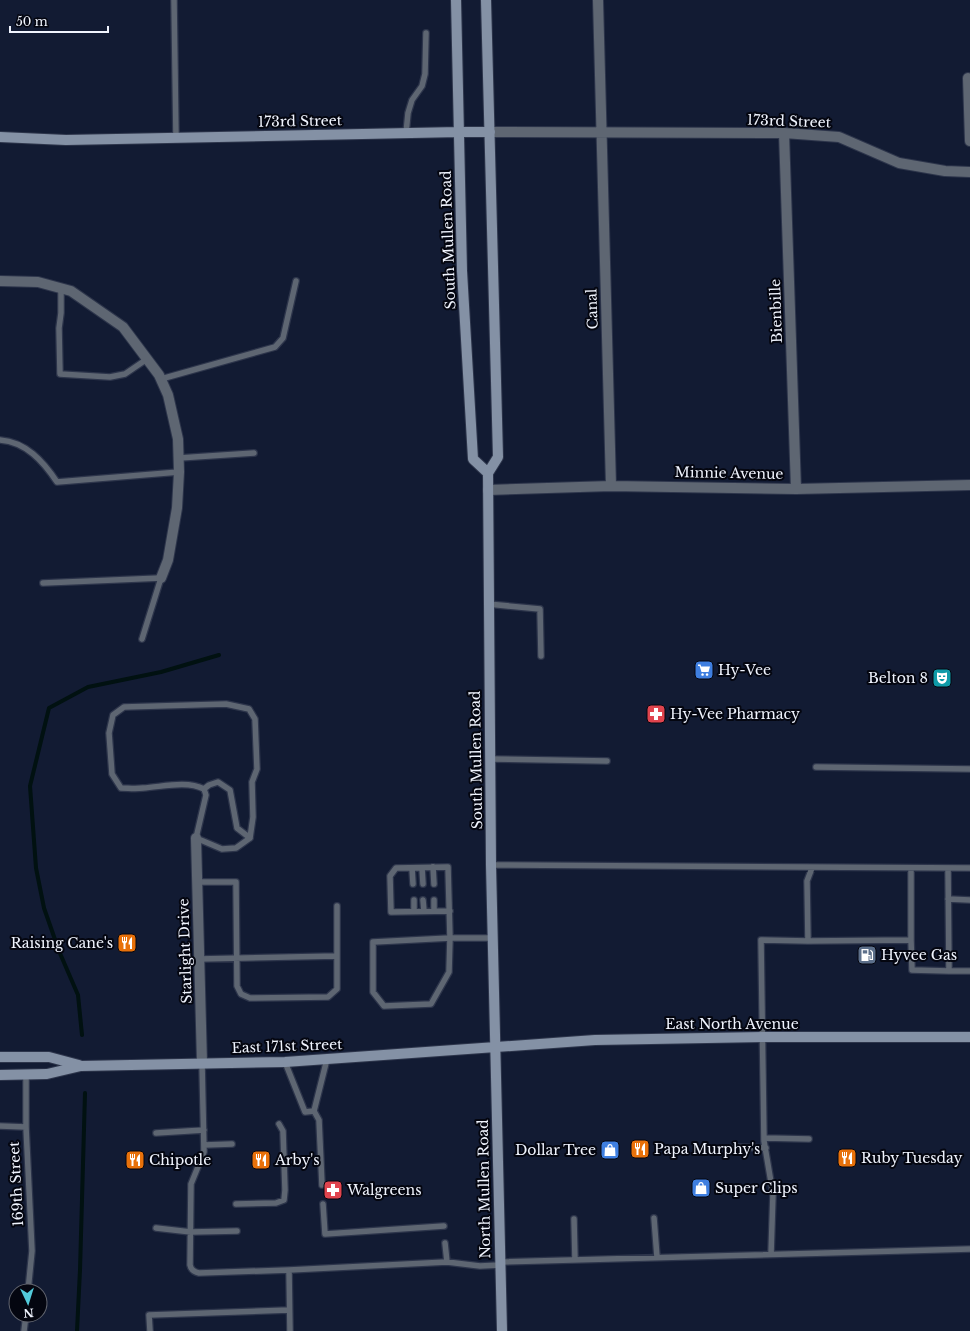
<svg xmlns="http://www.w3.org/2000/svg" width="970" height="1331" font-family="'Libre Baskerville',serif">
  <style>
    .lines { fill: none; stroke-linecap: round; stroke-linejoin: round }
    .stream { stroke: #011111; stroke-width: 4 }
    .lane-casing { stroke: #2d354b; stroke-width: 8 }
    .street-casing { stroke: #2d354b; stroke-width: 12 }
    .secondary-casing { stroke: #2d354b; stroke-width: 12 }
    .lane { stroke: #5e6672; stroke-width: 5.5 }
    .street { stroke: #5e6672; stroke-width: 10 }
    .secondary { stroke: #8491a5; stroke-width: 10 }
    .labels { text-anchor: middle; stroke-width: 4; stroke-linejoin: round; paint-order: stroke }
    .street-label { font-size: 14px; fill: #f0f4fe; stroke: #040610 }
    .poi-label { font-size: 14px; fill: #f0f4fe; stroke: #040610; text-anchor: start }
  </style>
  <rect width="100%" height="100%" fill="#121b33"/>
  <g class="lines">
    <path class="stream" d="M82 1035 78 995 59 951 44 908 36 868 30 786 49 708 88 687 161 672 219 655
      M77 1331 80 1270 85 1093"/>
    <defs>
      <path id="lane" d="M174 0 176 137
        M406 133 408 113 412 100 422 86 425 74 426 33
        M61 288V313L59 328 60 374 110 377 125 374 147 359
        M161 379 275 347 283 338 296 281
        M0 440C26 442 43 461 57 482L179 472
        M179 458 254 453
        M43 583 161 578 142 639
        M488 604 540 609 541 656
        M226 704 249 709 255 719 257 769 252 782 253 817 250 838 236 848 222 849 196 838 206 795 204 789C186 780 162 787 143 788 135 789 128 788 121 788L112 774 109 733 113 715 124 707Z
        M490 759 607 761
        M816 767 970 769
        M204 789 209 785 218 782 230 790 237 828 250 838
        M491 865 970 868
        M433 867 434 884
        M412 868 413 884
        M422 868 423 884
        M812 868 807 881 808 941 911 940V868
        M948 868 949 971H970
        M197 882H236L237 986 241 994 250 998 328 997 337 989V956L199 959
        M948 899 970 900
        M414 900V911
        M423 900 424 911
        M434 900V911
        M337 906V956
        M450 911 391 912 390 876 396 868 448 867 450 938 449 972 431 1004 384 1006 373 992V942L450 938H492
        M911 940 912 970 949 971
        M285 1062 305 1112 314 1111
        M202 1063 204 1152 191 1184 190 1265C191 1270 194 1272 199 1273L289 1270 447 1262
        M26 1075V1127L32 1251 28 1291
        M0 1126 26 1127
        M156 1133 204 1130
        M764 1138 809 1139
        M204 1145 232 1144
        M735 1147 766 1148
        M322 1185 319 1120 314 1111 327 1059
        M236 1204 276 1203 284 1200 285 1190 283 1131 279 1124
        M323 1204 325 1234 444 1226
        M654 1218 657 1257
        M574 1219 575 1260
        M156 1228 191 1232 237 1231
        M445 1243 447 1262 480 1266 500 1265
        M771 1254 773 1194 764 1141 761 940 808 941
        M500 1262 970 1249
        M289 1270 290 1331
        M24 1331 26 1315
        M150 1331 149 1315 289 1310"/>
      <path id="street" d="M598 0 611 486
        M968 78 970 141
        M490 132 784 133 839 137 899 163 945 171 970 172
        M784 133 796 489
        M0 281 38 282 71 291 123 327 159 375 168 395 178 439 179 472 177 508 168 560 161 578
        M488 490 611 486 796 489 970 485
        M196 838 202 1063"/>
      <path id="secondary" d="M456 0 462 271 473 459 488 473
        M486 0 498 457 488 473 491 865 502 1331
        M0 137 66 140 459 132H490
        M0 1057H49L79 1065
        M0 1075 47 1074 81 1066 285 1062 595 1040 763 1037H970"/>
    </defs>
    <use href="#lane" class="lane-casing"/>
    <use href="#street" class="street-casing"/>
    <use href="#secondary" class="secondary-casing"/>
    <use href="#lane" class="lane"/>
    <use href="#street" class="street"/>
    <use href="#secondary" class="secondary"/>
  </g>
  <defs>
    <symbol id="supermarket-square" viewBox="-11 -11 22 22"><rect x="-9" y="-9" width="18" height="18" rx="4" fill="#3f7fe0" stroke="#040610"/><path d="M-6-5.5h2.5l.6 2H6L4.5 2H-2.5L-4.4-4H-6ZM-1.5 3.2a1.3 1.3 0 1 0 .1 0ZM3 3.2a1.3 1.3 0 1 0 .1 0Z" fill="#fff"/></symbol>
    <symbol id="theatre-square" viewBox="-11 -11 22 22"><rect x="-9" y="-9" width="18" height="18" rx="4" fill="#0f9aa8" stroke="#040610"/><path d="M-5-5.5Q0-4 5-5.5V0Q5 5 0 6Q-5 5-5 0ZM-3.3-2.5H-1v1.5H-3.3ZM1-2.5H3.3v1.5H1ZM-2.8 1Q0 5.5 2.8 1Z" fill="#fff"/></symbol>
    <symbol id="pharmacy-square" viewBox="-11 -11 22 22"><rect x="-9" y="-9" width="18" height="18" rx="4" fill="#e0444e" stroke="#040610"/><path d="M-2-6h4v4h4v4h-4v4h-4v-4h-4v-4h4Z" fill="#fff"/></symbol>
    <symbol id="restaurant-square" viewBox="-11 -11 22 22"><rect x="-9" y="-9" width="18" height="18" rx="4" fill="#e8710a" stroke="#040610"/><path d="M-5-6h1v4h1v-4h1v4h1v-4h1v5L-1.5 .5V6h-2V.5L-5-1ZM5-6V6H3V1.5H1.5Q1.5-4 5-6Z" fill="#fff"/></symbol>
    <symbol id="fuel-square" viewBox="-11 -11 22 22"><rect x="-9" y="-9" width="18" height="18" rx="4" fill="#5c6f8a" stroke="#040610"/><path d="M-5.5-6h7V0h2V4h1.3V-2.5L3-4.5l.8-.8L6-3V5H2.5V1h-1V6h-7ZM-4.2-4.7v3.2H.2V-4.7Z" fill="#fff"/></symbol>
    <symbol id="shop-square" viewBox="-11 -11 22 22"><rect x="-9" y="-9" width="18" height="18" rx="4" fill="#3f7fe0" stroke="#040610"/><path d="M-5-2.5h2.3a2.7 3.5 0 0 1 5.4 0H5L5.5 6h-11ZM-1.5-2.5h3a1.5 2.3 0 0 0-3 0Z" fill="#fff"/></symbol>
  </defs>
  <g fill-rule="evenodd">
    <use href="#supermarket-square" x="693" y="659" width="22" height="22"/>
    <use href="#theatre-square" x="931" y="667" width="22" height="22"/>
    <use href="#pharmacy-square" x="645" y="703" width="22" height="22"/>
    <use href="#restaurant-square" x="116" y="932" width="22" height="22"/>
    <use href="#fuel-square" x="856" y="944" width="22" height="22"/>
    <use href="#restaurant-square" x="629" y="1138" width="22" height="22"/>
    <use href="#shop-square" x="599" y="1139" width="22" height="22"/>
    <use href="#restaurant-square" x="836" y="1147" width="22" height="22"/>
    <use href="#restaurant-square" x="124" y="1149" width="22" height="22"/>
    <use href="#restaurant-square" x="250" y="1149" width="22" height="22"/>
    <use href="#shop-square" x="690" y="1177" width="22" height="22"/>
    <use href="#pharmacy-square" x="322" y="1179" width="22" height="22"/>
  </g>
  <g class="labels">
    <g class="street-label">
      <text transform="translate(300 121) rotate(-1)" y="5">173rd Street</text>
      <text transform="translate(789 121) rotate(2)" y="5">173rd Street</text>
      <text transform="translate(448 240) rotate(-92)" y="5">South Mullen Road</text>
      <text transform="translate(592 309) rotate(-92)" y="5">Canal</text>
      <text transform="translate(776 311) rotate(-92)" y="5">Bienbille</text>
      <text transform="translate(729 473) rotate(1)" y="5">Minnie Avenue</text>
      <text transform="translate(476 760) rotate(-91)" y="5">South Mullen Road</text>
      <text transform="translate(185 951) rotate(-92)" y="5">Starlight Drive</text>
      <text x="732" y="1029">East North Avenue</text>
      <text transform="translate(287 1046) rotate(-2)" y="5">East 171st Street</text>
      <text transform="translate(16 1184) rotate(-93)" y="5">169th Street</text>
      <text transform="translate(484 1189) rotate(-91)" y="5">North Mullen Road</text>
    </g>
    <g class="poi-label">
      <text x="718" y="675">Hy-Vee</text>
      <text x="928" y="683" text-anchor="end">Belton 8</text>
      <text x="670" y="719">Hy-Vee Pharmacy</text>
      <text x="113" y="948" text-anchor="end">Raising Cane's</text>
      <text x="881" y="960">Hyvee Gas</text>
      <text x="654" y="1154">Papa Murphy's</text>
      <text x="596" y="1155" text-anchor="end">Dollar Tree</text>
      <text x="861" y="1163">Ruby Tuesday</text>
      <text x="149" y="1165">Chipotle</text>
      <text x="275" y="1165">Arby's</text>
      <text x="715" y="1193">Super Clips</text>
      <text x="347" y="1195">Walgreens</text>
    </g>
  </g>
  <g transform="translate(28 1303) rotate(176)"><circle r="19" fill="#040610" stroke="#62656f"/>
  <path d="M0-3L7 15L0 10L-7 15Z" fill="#53cbdb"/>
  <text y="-6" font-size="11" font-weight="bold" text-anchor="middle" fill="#f0f4fe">N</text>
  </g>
  <path d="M10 26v6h98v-6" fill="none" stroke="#f0f4fe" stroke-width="2"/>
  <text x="16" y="26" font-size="12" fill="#f0f4fe" stroke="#040610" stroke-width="3" paint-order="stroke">50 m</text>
</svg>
